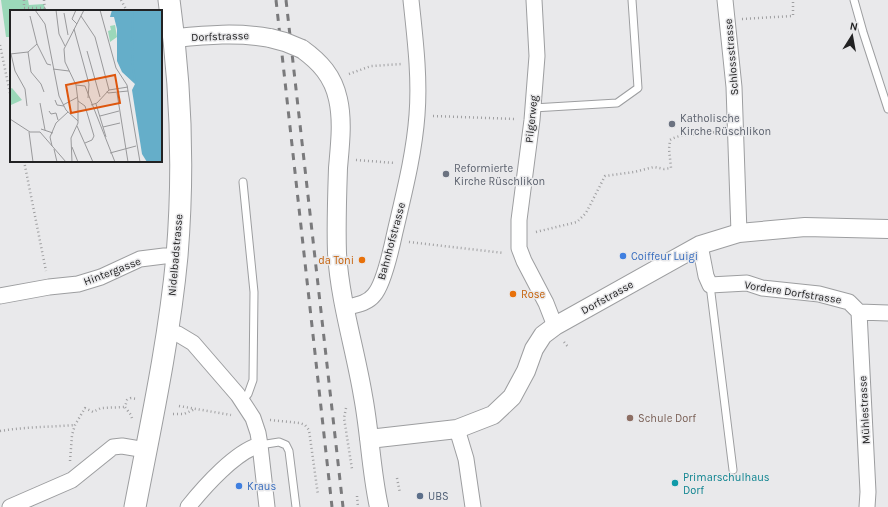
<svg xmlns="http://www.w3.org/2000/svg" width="888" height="507" font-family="Karla,sans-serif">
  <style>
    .green { fill: #9bd8b9 }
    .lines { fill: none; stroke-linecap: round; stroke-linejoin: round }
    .service-casing { stroke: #9d9ea0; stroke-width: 9 }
    .minor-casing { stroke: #9d9ea0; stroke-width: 17 }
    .tertiary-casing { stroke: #9d9ea0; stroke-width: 20 }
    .secondary-casing { stroke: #9d9ea0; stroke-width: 23 }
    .path { stroke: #9f9fa1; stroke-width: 2.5; stroke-dasharray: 1 3; stroke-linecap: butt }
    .service { stroke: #fff; stroke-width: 7 }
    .minor { stroke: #fff; stroke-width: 15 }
    .tertiary { stroke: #fff; stroke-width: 18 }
    .secondary { stroke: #fff; stroke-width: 21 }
    .rail { stroke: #7a7a7c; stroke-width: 3; stroke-dasharray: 7 7; stroke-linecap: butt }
    .tertiary-bridge-casing { stroke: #9d9ea0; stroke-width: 20; stroke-linecap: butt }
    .tertiary-bridge { stroke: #fff; stroke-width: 18 }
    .worship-dot { fill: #6b7280; stroke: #e9e9eb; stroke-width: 1.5 }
    .shop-dot { fill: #3f7fe0; stroke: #e9e9eb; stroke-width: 1.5 }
    .food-dot { fill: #e8710a; stroke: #e9e9eb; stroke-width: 1.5 }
    .education-dot { fill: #8d6e63; stroke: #e9e9eb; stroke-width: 1.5 }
    .culture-dot { fill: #0f9aa8; stroke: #e9e9eb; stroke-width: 1.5 }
    .service-dot { fill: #5c6f8a; stroke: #e9e9eb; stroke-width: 1.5 }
    .labels { text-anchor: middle; stroke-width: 3; stroke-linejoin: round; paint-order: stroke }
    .street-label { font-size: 11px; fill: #222223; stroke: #e9e9eb }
    .worship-label { font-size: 11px; fill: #5b616d; stroke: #e9e9eb; text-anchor: start }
    .shop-label { font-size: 11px; fill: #366cbe; stroke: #e9e9eb; text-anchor: start }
    .food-label { font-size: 11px; fill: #c56008; stroke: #e9e9eb; text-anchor: end }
    .education-label { font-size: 11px; fill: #785e54; stroke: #e9e9eb; text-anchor: start }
    .culture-label { font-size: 11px; fill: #0d838f; stroke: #e9e9eb; text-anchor: start }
    .service-label { font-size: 11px; fill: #4e5e75; stroke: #e9e9eb; text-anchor: start }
    .inset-river { fill: none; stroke: #65aec9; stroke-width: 2 }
    .inset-road { fill: none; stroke: #99999b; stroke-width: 1 }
    .view { fill: #de560d; fill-opacity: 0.15; stroke: #de560d; stroke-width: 2 }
    .inset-edge { fill: none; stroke: #222223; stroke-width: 2 }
  </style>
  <rect width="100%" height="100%" fill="#e9e9eb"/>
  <path class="green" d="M1 0H28L29 5 44 4 45 11H11V37H6Z"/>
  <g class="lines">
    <defs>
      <path id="service" d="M854 0 863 32 888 109
        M533 108 617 103 638 88 632 0
        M710 285 733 470
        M242 401 248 394 253 380 254 292 243 182
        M260 445 279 442 286 445 289 451 296 507"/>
      <path id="minor" d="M534 0 537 56 532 120 519 220V248L524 261 546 303 555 326
        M725 0 734 87 739 233
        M700 245 706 276 710 285 747 283 762 288 819 294 849 302 859 312 888 313
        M0 296 49 287 78 284 101 277 140 259 164 256H177
        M344 308C355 305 367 304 374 295 384 284 392 246 395 232 404 193 414 155 417 115 420 77 415 38 411 0
        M859 312 868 492 867 507
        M167 331 178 334 193 343 238 395 253 418 258 433 260 445 267 507
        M457 429 466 459 473 507
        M10 507 72 480 113 447 122 446 146 450
        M188 507C204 487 236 451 260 445"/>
      <path id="tertiary" d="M175 38C206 35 238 32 270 38
        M302 49C320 62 333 76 338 99 343 121 340 145 338 168 337 197 336 225 337 253 340 302 355 348 363 396 370 433 371 471 379 507
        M369 439 457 429 493 415 512 397 526 371 534 349 543 335 555 326 700 245 739 233 805 227 888 229"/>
      <path id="secondary" d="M135 507C151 424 169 341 177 256 184 171 181 85 169 0"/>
    </defs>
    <use href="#service" class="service-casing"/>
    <use href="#minor" class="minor-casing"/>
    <use href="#tertiary" class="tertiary-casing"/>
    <use href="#secondary" class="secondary-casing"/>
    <path class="path" d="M24 0V8H45
      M44 0 45 11
      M121 0 127 11
      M742 19 793 16V0
      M0 45 11 98
      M349 74 371 66 402 64
      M433 116 516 119
      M356 160 395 163
      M24 161 46 271
      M536 232 577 222 586 213 605 176 634 172 654 167 664 169 671 168 669 149 670 140C684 131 703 137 718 131L719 129
      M409 242 504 253
      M564 342 569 348
      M179 406 231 415
      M346 408 344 418 352 469
      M173 414H184L195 409
      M132 418 131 415 125 407 127 400 131 398 137 399
      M270 420 300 423 305 425 309 430 318 495
      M0 431C25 427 49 427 75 425
      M70 461 72 435 75 425 85 408 93 412 101 408 125 407
      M397 478 400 493
      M357 496 358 507"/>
    <use href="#service" class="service"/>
    <use href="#minor" class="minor"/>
    <use href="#tertiary" class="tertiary"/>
    <use href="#secondary" class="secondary"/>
    <path class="rail" d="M276 0 332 507
      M286 0 343 507"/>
    <defs>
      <path id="tertiary-bridge" d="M270 38 285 42 302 49"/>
    </defs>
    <use href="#tertiary-bridge" class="tertiary-bridge-casing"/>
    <use href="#tertiary-bridge" class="tertiary-bridge"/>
  </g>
  <g class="worship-dot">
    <circle cx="672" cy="124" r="4"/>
    <circle cx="446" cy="174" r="4"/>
  </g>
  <g class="shop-dot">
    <circle cx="623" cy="256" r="4"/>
    <circle cx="239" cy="486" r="4"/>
  </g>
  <g class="food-dot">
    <circle cx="362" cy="260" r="4"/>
    <circle cx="513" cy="294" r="4"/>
  </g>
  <circle class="education-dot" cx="630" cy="418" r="4"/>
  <circle class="culture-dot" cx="675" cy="483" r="4"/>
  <circle class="service-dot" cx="420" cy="496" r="4"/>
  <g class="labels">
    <g class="street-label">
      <text transform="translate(220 36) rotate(-2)" y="4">Dorfstrasse</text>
      <text transform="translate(731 57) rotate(-95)" y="4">Schlossstrasse</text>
      <text transform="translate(531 119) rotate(-84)" y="4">Pilgerweg</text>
      <text transform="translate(391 241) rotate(-75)" y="4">Bahnhofstrasse</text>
      <text transform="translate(175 255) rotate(-85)" y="4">Nidelbadstrasse</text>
      <text transform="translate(112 271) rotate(-21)" y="4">Hintergasse</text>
      <text transform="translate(793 292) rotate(9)" y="4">Vordere Dorfstrasse</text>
      <text transform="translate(607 297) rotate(-29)" y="4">Dorfstrasse</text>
      <text transform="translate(864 410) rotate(-93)" y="4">Mühlestrasse</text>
    </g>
    <g class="worship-label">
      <text x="680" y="122">Katholische<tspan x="680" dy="13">Kirche Rüschlikon</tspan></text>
      <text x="454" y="172">Reformierte<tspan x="454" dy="13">Kirche Rüschlikon</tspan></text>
    </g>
    <g class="shop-label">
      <text x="631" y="260">Coiffeur Luigi</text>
      <text x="247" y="490">Kraus</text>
    </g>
    <g class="food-label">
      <text x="354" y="264">da Toni</text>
      <text x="521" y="298" text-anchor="start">Rose</text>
    </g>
    <g class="education-label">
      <text x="638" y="422">Schule Dorf</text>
    </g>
    <g class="culture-label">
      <text x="683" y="481">Primarschulhaus<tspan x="683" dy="13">Dorf</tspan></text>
    </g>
    <g class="service-label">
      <text x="428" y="500">UBS</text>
    </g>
  </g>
  <g transform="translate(10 10)">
    <rect width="152" height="152" fill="#e9e9eb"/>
    <path d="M105 15 107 27 100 32 98 21 101 20 100 16ZM2 78 12 90 1 95 0 79Z" fill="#9bd8b9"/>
    <path d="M102 0H152V152H137L132 144 122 80 125 74 112 62 107 51V19L104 7H100Z" fill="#65aec9"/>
    <path class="inset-river" d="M123 0 122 52 125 71 152 99"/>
    <path class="inset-road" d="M25 0 35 14 49 86 56 100 68 111M46 0 49 24 55 36M66 0 62 9 67 14M90 0 106 58 117 75 130 152M54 3 58 25M20 6 27 34M71 6 85 27 99 80M64 19 79 74 78 88M77 41 90 87M18 42 21 62 31 74 34 82M0 44 18 42 27 34 37 54 41 55M1 44 5 61 15 79 17 96M43 59 59 61M66 75 75 76 105 152M97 81 98 83 118 81M107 83 118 152M45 90 47 95 54 96M68 91 75 96 84 126 82 130 75 133M30 93 35 120M86 94 96 127M53 95 68 87M81 95 87 93 99 80 118 77M39 101 41 104 46 103 48 110M90 106 109 101M0 109 20 122H30L56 152M67 116 83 152M93 117 110 113M31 119 43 123M19 122 23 152M42 136 40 127 46 113 58 102M62 137 68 152M44 139 47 152M100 143 126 136M62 152 61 128 68 113V91L66 75 55 52 54 39 74 0"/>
    <path class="view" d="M105 65 110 93 61 103 56 75Z"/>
    <rect width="152" height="152" class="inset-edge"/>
  </g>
  <g transform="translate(852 36) rotate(11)" stroke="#e9e9eb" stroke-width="3" paint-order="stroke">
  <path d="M0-3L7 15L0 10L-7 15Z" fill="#222223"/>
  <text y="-6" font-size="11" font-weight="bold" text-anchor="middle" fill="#222223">N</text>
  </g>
</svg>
